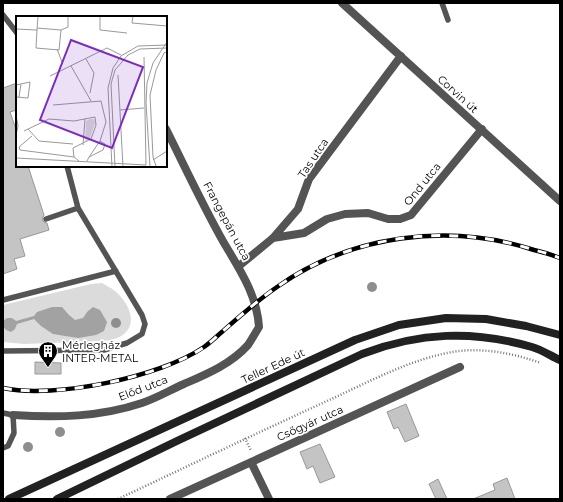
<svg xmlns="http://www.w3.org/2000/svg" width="563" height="502" font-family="Montserrat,sans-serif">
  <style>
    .green { fill: #dbdbdb }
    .water { fill: #a2a2a2 }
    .building { fill: #c4c4c4; stroke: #989898 }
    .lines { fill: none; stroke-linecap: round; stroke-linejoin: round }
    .path { stroke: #767676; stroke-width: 2.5; stroke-dasharray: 1 2; stroke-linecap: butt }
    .service { stroke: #545454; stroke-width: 5.5 }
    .minor { stroke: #545454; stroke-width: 8 }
    .secondary { stroke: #212121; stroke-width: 8 }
    .rail-casing { stroke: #000; stroke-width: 4.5 }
    .rail { stroke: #fff; stroke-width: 3; stroke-dasharray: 9; stroke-linecap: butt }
    .tree { fill: #8e8e8e }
    .labels { text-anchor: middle; stroke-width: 3.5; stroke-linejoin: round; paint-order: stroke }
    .street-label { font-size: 11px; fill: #000; stroke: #fff }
    .poi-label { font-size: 11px; fill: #000; stroke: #fff; text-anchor: start }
    .inset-road { fill: none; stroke: #999; stroke-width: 1 }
    .view { fill: #7b2cbf; fill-opacity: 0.15; stroke: #7b2cbf; stroke-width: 2 }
    .inset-edge { fill: none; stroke: #000; stroke-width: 2 }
  </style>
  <rect width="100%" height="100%" fill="#fff"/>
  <path class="green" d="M102 283C106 286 112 288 115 291 127 301 139 322 124 334 118 339 110 340 103 341L24 344 3 342V305L91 284Z"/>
  <path class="water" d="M52 307H62L69 315 75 320 83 318 87 312 93 307 100 310 107 322 104 331 96 335 78 338 53 334 41 326 34 319 17 324 15 329 11 332 6 330 3 326V321L7 318H12L16 321 34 316 37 312Z"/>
  <path class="building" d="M17 83V110L10 112 17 132V166H28L44 215 42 220 44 222 47 223 49 230 20 239 25 256 14 259 17 269 3 274V88Z
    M35 362 61 363V374H35Z
    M406 404 419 436 405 442 398 427 394 429 387 412Z
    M320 444 335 477 320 483 313 466 307 469 300 452Z
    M507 478 515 499H473L495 490 493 484Z
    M438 479 447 499H436L429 484Z"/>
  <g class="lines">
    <path class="path" d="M245 438 251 451
      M118 499C188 466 257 433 327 401 367 383 408 360 452 352 482 347 512 353 541 363"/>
    <path class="service" d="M442 3 448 20
      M3 15 17 33
      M46 219 78 208
      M3 300 116 271
      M3 351 104 350 127 343 142 334 145 324 142 315 78 208 67 166
      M3 413 13 415 14 433 8 446 3 448"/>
    <path class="minor" d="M342 3 560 201
      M273 238 304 233 327 219 345 214 368 213 388 219H400L411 215 482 129
      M239 266 273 238 298 209 309 179 401 56
      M13 415C57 418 100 417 142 403 157 398 170 390 184 384 207 374 231 364 248 345 252 339 256 332 259 327 257 295 240 270 224 243 203 206 185 167 166 129
      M251 462 269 499
      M170 499 460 367"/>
    <path class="secondary" d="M9 499 355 340 399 325 446 318 486 319 526 326 560 335
      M57 499 179 440 362 354C419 332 473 330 532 347 542 350 551 356 560 360"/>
    <defs>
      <path id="rail" d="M3 388C56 399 160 377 204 347 211 342 217 336 223 331 240 316 258 300 277 287 350 235 449 222 534 250 543 252 552 255 560 258"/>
    </defs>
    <use href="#rail" class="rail-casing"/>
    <use href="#rail" class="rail"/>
  </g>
  <g class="tree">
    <circle cx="372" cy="287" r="5"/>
    <circle cx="116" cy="323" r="5"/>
    <circle cx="60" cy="432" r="5"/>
    <circle cx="28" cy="447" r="5"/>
  </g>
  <defs>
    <symbol id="building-pin" viewBox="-11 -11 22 30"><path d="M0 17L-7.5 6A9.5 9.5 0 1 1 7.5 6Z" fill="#000" stroke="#fff"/><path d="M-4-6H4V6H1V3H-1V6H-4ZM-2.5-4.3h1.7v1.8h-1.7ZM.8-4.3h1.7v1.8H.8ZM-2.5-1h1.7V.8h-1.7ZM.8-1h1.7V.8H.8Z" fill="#fff"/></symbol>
  </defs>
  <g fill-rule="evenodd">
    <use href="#building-pin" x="37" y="340" width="22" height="30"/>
  </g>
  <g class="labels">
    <g class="street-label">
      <text transform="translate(458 94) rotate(42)" y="4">Corvin út</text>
      <text transform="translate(313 158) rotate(-56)" y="4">Tas utca</text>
      <text transform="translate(422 184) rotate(-51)" y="4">Ond utca</text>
      <text transform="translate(227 221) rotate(62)" y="4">Frangepán utca</text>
      <text transform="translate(273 366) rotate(-25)" y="4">Teller Ede út</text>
      <text transform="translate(143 388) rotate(-21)" y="4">Előd utca</text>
      <text transform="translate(310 423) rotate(-24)" y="4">Csőgyár utca</text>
    </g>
    <g class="poi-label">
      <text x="62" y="349">Mérlegház<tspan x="62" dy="13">INTER-METAL</tspan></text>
    </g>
  </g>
  <g transform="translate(16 16)">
    <rect width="151" height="151" fill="#fff"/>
    <path d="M74 103H78L79 107 74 122 69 126 70 105Z" fill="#dbdbdb"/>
    <path class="inset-road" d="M84 0V14L111 17M117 0 116 7 151 10M21 12 45 14 43 34 20 32 21 14 22 0M0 13 21 14M45 14 52 11V0M41 33 46 46M128 41 130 149M70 43 78 57 74 77M55 50 75 85M102 59 107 151M34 60 91 32 105 39M0 69 14 66 12 82 0 81M3 81 5 68M37 89 85 85 90 106 84 125M104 94 128 92M0 99 2 110 0 119M12 113 23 125 57 128M8 115 33 103 58 105 79 101 80 109 75 123 57 132M16 120 3 131 4 134 58 141M67 129 69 103M57 132 58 141 63 145M0 142 130 149M137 144 151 135M71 145 73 141 87 134 89 128 84 125 73 141M140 150 137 141 134 79 140 54 148 37 151 36M96 151 92 72 97 52 105 40 122 30 151 29M99 151 95 68 99 54 112 39 124 33 151 32M134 151 130 87 131 67 137 47 151 26"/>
    <path class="view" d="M55 24 127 51 96 132 24 104Z"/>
    <rect width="151" height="151" class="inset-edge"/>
  </g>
  <rect width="563" height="502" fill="none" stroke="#000000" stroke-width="8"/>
</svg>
